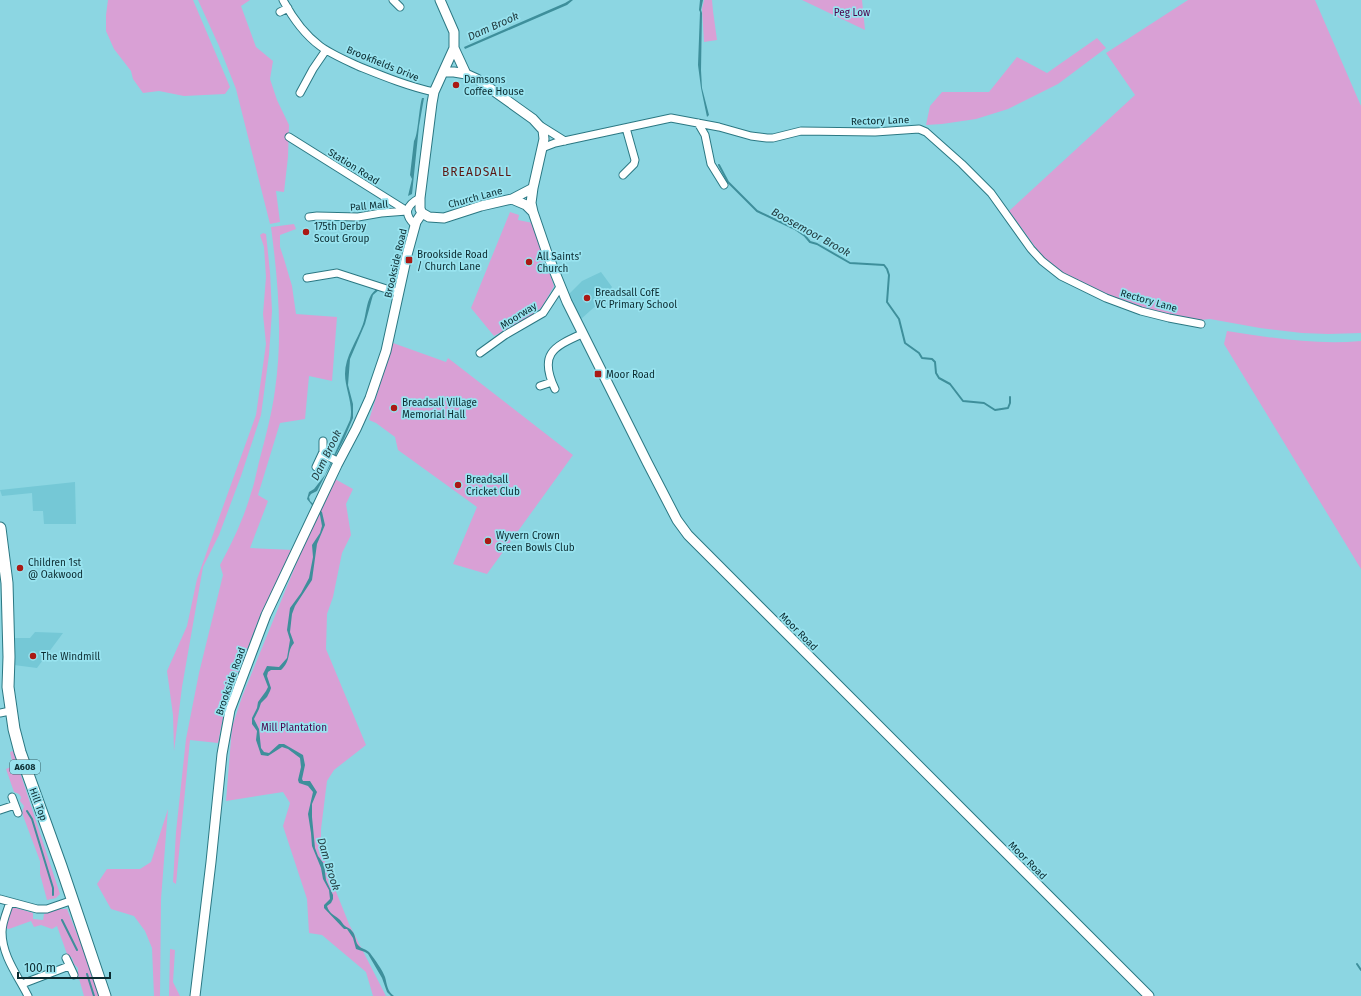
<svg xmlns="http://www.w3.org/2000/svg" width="1361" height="996" font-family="'Fira Sans',sans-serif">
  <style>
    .built { fill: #75c8d6 }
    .green { fill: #d9a0d5 }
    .water { fill: #3e8f9b }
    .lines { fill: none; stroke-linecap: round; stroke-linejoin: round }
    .stream { stroke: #3e8f9b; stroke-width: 2 }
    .minor-casing { stroke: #2b7883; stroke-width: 9 }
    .tertiary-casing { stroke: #2b7883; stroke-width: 11 }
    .primary-casing { stroke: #2b7883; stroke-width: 13 }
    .minor { stroke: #fff; stroke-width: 7 }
    .tertiary { stroke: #fff; stroke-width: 9 }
    .primary { stroke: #fff; stroke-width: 11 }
    .poi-dot { fill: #aa1914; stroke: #98e3ef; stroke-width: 1.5 }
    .labels { text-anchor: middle; stroke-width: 3.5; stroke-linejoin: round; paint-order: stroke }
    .shield { fill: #98e3ef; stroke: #356269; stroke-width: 1 }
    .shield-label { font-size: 9px; font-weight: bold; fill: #0b2b30 }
    .park-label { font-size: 10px; fill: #4b024b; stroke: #98e3ef }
    .street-label { font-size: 10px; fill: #0b2b30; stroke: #98e3ef }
    .poi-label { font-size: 10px; fill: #0b2b30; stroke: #98e3ef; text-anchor: start }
    .water-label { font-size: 11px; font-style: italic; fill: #233d41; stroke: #98e3ef }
    .quarter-label { font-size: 12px; letter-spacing: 1px; fill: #5b1712; stroke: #98e3ef }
  </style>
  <rect width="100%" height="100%" fill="#8cd6e2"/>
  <path class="built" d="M601 272 612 287 600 302 581 319 569 294 582 281Z
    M75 482 76 524H44L43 511H33L32 493 2 496 0 490Z
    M35 632 63 633 37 668 14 665V638H30Z"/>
  <path class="green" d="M108 0H193L230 87 225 94 184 96 159 91 143 93 133 79 131 71 114 49 106 31V15Z
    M198 0H250L241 6 256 47 273 61 270 79 277 100 289 125 288 157 284 192 276 191 280 222 270 224 236 89 219 46Z
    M704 0H712L713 11 717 40 704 42 702 9Z
    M802 0H862L865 30Z
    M1188 0H1315L1361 106V333L1328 334 1302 333 1260 328 1210 319 1200 320 1151 310 1097 291 1052 270 1009 211 1135 95 1106 53Z
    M1097 38 1106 48 1058 84 1008 109 976 119 942 124 926 125 930 106 942 92H989L1017 57 1047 73Z
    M510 212 519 215 518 220 533 223 554 286 542 307 531 316 494 336 471 308Z
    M294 224 296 229 280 235V247L284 259 292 286 296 314 337 317 332 381 309 376 305 419 280 423 258 495 268 501 250 548 293 550 261 613 225 708 218 743 190 740 176 884 173 882 176 832 186 739 199 673 223 575 220 565C232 543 244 518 251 493 255 482 257 469 260 458 266 435 272 413 275 390 283 335 278 281 271 227Z
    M263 233 266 234 270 272 272 311 269 355 261 415 241 476 219 535 203 567 182 687 174 751 173 715 167 671 187 626 197 579 256 415 266 344 263 314 266 277 264 247 260 235Z
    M1227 331C1272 338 1316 345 1361 341V569L1224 344Z
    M393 343 446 362 448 358 573 455 487 574 453 564 477 507 398 450 395 437 376 423 369 420Z
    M335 479 353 489 346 504 351 535 342 553 333 597 327 614 326 649 366 745 334 770 327 781 321 829V850L331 879 349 924 386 996H373L366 972 322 935 309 933 307 899 283 826 290 803 283 792 226 801 232 727 242 697 301 552Z
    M13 751 60 894 56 898 47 900 40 874V861L22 813 24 806 20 801 21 797 19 794 14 792 6 769 13 766 10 752Z
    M168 809 161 899 160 996H154L152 948 145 931 134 916 111 909 97 884 107 869H140L151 862Z
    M13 907 33 913V919L43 920 44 914 60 909H67L89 964 99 996H84L78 975V968L74 964 72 958 67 954 57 926 52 929 41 925 34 927 31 921 9 929 5 928 11 909Z
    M170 949 175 950 173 982 180 996H169Z"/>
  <path class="water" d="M570 0H573L567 5 465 49 464 47 565 3Z
    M700 0H703L701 10 702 13 701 70 702 88 709 115 707 117 701 88 698 65 700 12 699 10Z
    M422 98H424L419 126 412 194 408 196 412 179 410 175 414 141C418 136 419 107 422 98Z
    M378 288 380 289 373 295 365 324 350 359 348 385 353 404V418L344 439 317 491 311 494 309 497 310 501 322 512 325 525 317 544 312 580 295 606 292 614 290 632 294 643C286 652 292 660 281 670H271L268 672 267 676 271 688 270 691 267 697 261 703 259 709 254 719 259 729 261 748 264 752 269 753 279 744H284L303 755 305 765 302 779 303 781H310L317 792 312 804V817L315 848 318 856 324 864 326 880 333 895V899L331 903 327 906C329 913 334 915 339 919 342 921 342 924 345 926 348 928 350 928 352 931 356 935 355 941 358 945 361 949 367 949 370 953 375 960 382 969 385 977 387 984 387 991 394 996H391L387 992 382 978 368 954 365 952 356 949 353 938 347 929H344L324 908V905L330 899 329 890 323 879 321 868 312 846 311 833 308 814 313 792 308 786 299 783 298 780 301 767 300 758 288 749 282 747 268 756 261 755 256 740 257 731 252 724V718L257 708 258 702 266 691 268 687 263 674 267 666 279 667 287 658 290 640 287 630 290 608 301 593 309 578 313 557 312 545 320 533 322 526 320 515 307 499 309 492 314 489 325 475 350 420C354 405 345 389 345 374 345 356 357 341 363 324 366 315 366 304 371 295 373 292 375 290 378 288Z"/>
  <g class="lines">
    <path class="stream" d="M719 165 728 182 757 211 795 229 805 236 810 242 817 244 850 263 884 265 887 269 889 275 887 302 899 319 905 343 919 353 922 358 932 359 935 362 936 373 939 378 950 384 963 401 984 403 995 410 1008 408 1010 403V397
      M27 811 32 819 53 888V895
      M62 920 77 950
      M1357 964 1361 970
      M87 974 94 996"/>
    <defs>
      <path id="minor" d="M283 0C292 17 304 34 320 46 331 54 345 60 358 66 383 76 407 86 434 92
        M393 0 400 7
        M280 12 288 8
        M300 93 313 69 326 50
        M698 123 705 135 711 164 724 185
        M541 126 565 141
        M289 137 407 211
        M542 148 555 143 671 118 719 127 751 136 767 138H773L801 131 875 132 919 129 926 132 962 164 991 193 1031 249 1042 261 1061 276 1106 298 1141 311 1169 318 1201 324
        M623 175 634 164 635 160 626 128
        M309 217 317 216 358 217 381 213 407 211
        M415 225C403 214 406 205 420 198
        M307 278 337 273 399 293
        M480 353 505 335 543 313 560 287
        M540 386 552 382
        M555 389C539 355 552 347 582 334
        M323 454 339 462
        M316 467 323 452V441
        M0 713 10 711
        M12 797 18 813
        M0 810 15 805
        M0 899 37 909H47L73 900
        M10 902C7 912 2 922 2 932 2 956 18 976 28 996
        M66 958 74 975
        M22 984 69 966"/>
      <path id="tertiary" d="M454 48 466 74 477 79 533 119 543 130 544 139 533 188 531 203 533 212 547 253 567 302 647 462 677 520 688 535 1149 996
        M444 72H454L466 74
        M512 199 526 205 533 212
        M422 213 420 209V198L432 103 434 92 454 48V32L440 0
        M422 213 429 217 444 218 481 206 512 199 533 188
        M195 996 211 862 222 754 230 710 266 615 337 465 356 429 370 398 386 351 407 255 416 222 422 213"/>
      <path id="primary" d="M0 528 7 583 9 657 8 687 14 729 20 752 61 866 105 996"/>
    </defs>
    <use href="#minor" class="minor-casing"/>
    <use href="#tertiary" class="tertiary-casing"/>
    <use href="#primary" class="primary-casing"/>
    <use href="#minor" class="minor"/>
    <use href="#tertiary" class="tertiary"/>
    <use href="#primary" class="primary"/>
  </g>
  <g class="poi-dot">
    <circle cx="456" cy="85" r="4"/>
    <circle cx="306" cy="232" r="4"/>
    <rect x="405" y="256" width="8" height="8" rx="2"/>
    <circle cx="529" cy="262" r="4"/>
    <circle cx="587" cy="298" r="4"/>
    <rect x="594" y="370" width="8" height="8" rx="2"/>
    <circle cx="394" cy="408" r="4"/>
    <circle cx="458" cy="485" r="4"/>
    <circle cx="488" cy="541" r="4"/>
    <circle cx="20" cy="568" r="4"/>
    <circle cx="33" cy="656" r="4"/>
  </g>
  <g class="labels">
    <rect class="shield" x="10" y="760" width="30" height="14" rx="3"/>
    <g class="shield-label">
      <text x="25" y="770">A608</text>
    </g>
    <g class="park-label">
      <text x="852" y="16">Peg Low</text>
      <text x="294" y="731">Mill Plantation</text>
    </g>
    <g class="street-label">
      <text transform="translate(383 63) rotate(22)" y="4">Brookfields Drive</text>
      <text transform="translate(880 120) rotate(-2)" y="4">Rectory Lane</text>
      <text transform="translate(354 166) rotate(32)" y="4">Station Road</text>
      <text transform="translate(475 197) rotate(-15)" y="4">Church Lane</text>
      <text transform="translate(369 205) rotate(-5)" y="4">Pall Mall</text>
      <text transform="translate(395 263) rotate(-77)" y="4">Brookside Road</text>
      <text transform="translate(1149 300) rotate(16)" y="4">Rectory Lane</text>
      <text transform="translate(518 315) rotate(-32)" y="4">Moorway</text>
      <text transform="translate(799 631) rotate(45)" y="4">Moor Road</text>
      <text transform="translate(230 681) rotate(-71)" y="4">Brookside Road</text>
      <text transform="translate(39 804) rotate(70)" y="4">Hill Top</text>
      <text transform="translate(1028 860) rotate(45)" y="4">Moor Road</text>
    </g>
    <g class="poi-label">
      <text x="464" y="83">Damsons<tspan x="464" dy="12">Coffee House</tspan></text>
      <text x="314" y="230">175th Derby<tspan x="314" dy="12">Scout Group</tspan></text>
      <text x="417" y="258">Brookside Road<tspan x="417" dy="12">/ Church Lane</tspan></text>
      <text x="537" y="260">All Saints'<tspan x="537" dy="12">Church</tspan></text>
      <text x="595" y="296">Breadsall CofE<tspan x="595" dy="12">VC Primary School</tspan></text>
      <text x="606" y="378">Moor Road</text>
      <text x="402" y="406">Breadsall Village<tspan x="402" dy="12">Memorial Hall</tspan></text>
      <text x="466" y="483">Breadsall<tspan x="466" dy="12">Cricket Club</tspan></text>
      <text x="496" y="539">Wyvern Crown<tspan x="496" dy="12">Green Bowls Club</tspan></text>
      <text x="28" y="566">Children 1st<tspan x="28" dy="12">@ Oakwood</tspan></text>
      <text x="41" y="660">The Windmill</text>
    </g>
    <g class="water-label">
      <text transform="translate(493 26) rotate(-24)" y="4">Dam Brook</text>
      <text transform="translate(811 232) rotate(29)" y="4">Boosemoor Brook</text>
      <text transform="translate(326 455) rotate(-64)" y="4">Dam Brook</text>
      <text transform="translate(329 864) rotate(73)" y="4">Dam Brook</text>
    </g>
    <g class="quarter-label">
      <text x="477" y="176">BREADSALL</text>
    </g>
  </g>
  <path d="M18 972v6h92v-6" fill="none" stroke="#0b2b30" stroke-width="2"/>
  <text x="24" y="972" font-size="12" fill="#0b2b30" stroke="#98e3ef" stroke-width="3" paint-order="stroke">100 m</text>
</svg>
